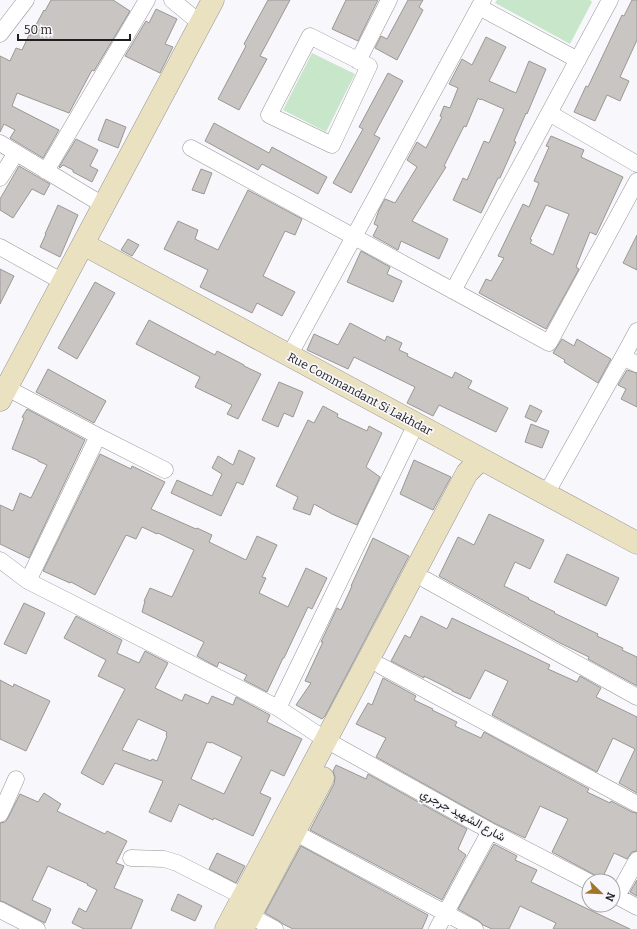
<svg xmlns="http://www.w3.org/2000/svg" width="637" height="929" font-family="Bitter,Vazirmatn,serif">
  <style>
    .green { fill: #c8e7ca }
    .building { fill: #c9c5c2; stroke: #9a9794; fill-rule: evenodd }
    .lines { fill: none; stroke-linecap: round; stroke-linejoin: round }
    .street-casing { stroke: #959497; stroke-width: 17 }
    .secondary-casing { stroke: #959497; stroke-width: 23 }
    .street { stroke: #fff; stroke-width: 16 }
    .secondary { stroke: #eae1c0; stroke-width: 22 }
    .labels { text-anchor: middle; stroke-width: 3.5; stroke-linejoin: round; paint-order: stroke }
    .street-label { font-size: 12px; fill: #1f1f20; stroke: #f8f7fb }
  </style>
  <rect width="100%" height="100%" fill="#f8f7fb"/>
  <path class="green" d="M497 0H590L592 2 570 44 495 3Z
    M312 53 355 74 326 132 283 110Z"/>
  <path class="building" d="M51 0H113L130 11 94 71 92 70 69 113 17 93 12 106 59 130 43 158 10 138 15 130 4 124 0 132V56L10 61 16 48 22 50 29 35 30 36 44 10 45 11Z
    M268 0H290L260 56 267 59 239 110 218 99 246 46 244 44Z
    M346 0H378L358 41 332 29Z
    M408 0H423L419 7 423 10 397 60 375 48 381 36 387 39Z
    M632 0H637V40L620 77 629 81 620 101 607 95 595 121 574 112 586 86 588 87 622 15 624 16Z
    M156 9 177 19 165 44 173 47 160 73 125 56 146 21 149 23Z
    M486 37 506 47 489 81 516 93 529 61 546 69 527 114 526 113 514 141 516 142 500 178H498L481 213 453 200 463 178 467 180 484 141 489 143 504 109 481 99 480 100 478 98 466 127 464 126 444 166 446 167 412 221 448 239 439 259 401 241 398 250 373 236 378 226 374 224 379 210 385 199 395 203 417 167 407 160 417 142 426 148 442 117 440 116 444 106 450 108 458 88 449 84 462 59 472 65Z
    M388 73 403 81 374 135 380 138 351 193 333 183 363 129 359 127Z
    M106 119 126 127 118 148 98 140Z
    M214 123 269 153 272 147 327 177 318 194 262 164 258 170 205 141Z
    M551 136 584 150 581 157 623 177 596 235 590 232 576 267 579 269 546 329 479 293 486 279 491 281 504 258 498 256 523 204 529 207 539 183 534 181 549 147 546 146ZM546 205 569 214 553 255 530 243 532 240 530 239Z
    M76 139 98 150 90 166 98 170 92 182 73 172V170L63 165 60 168 59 167Z
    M19 166 50 184 44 195 32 189 13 218 0 210V199Z
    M201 169 212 173 204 194 192 190Z
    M248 190 302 219 295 235 285 231 263 276 295 292 282 316 257 303 252 313 200 287 208 270 164 249 178 221 198 230 195 239 218 250Z
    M58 205 78 215 60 257 40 247 46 234H45Z
    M637 235V270L623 263Z
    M128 239 139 245 132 256 121 250Z
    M361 251 390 267 387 274 402 281 393 302 347 282Z
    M0 269 14 276 0 304Z
    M95 282 115 293 77 359 58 348Z
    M149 320 215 355 217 351 244 365V366L261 374 238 419 227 414 232 405 195 387 200 377 136 344Z
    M350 323 385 341 387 336 402 343 399 350 408 354 407 356 452 378 455 372 472 381 468 388 508 408 496 432 439 405 433 416 407 403 415 387 354 357 348 369 307 350 314 334 338 345Z
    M562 339 574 346 577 339 611 359 598 383 564 362 565 360 553 353Z
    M48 369 106 401 94 423 36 392Z
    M627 370 637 373V407L621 399 626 389 618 385Z
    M279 382 303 392 293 417 284 413 278 427 262 420Z
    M530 405 542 411 536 422 525 417Z
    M323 406 338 414 337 417 367 431 369 426 382 433 366 467 380 477 357 525 332 514 314 504 310 515 293 509 298 497 276 486 308 420 314 423Z
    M27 409 85 440 29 558 0 544V505L13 511 20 493 31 498 47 465 38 461V460L12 449 24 418 22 417Z
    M531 424 549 431 542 448 525 442Z
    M239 450 255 458 243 485 237 482 221 516 171 493 177 480 212 496 222 474 212 468 218 456 233 465Z
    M100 454 131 469 132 466 165 482 151 509 196 529 197 528 212 535 209 542 246 560 257 536 277 545 262 577 266 578 259 593 288 607 306 568 327 578 312 609 308 607 284 658H283L267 692 244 680 247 675 219 662 217 667 197 656 204 642 142 612 145 601H144L150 588 172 597 194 550 158 533 157 534 142 527 136 539 126 535 95 595 71 582 70 583 43 571Z
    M414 460 451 477 433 510 400 494Z
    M489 514 544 540 530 569 515 562 504 586 529 598 528 599 555 612 554 613 598 634 597 636 623 648 622 650 637 657V686L588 659 589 657 560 643 439 576 458 537 474 545Z
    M373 538 409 556 325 716 322 719 296 705 311 683 305 681 323 642H321L337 608 341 610 352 586H351Z
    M567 554 619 578 606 606 554 582Z
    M24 603 45 613 26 654 4 644Z
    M76 616 122 640 117 653 139 663 145 651 168 663 155 688 182 701 185 694 208 704 212 696 233 705 236 697 270 715 267 722 302 739 284 776 271 770 260 793 271 798 253 836 214 818 213 820 179 804 171 822 149 812 163 781 115 763 103 785 81 773 125 689 98 676 106 660 64 638ZM138 719 167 732 166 735 167 736 157 761 152 759 151 761 122 750ZM207 742 211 743V742L242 757 224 794 191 779Z
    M421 616 447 629 452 618 550 665 548 669 577 682 580 676 601 688 596 697 637 717V793L619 783 635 749 613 738 597 772 492 715 508 681 485 670 470 699 452 691V690L424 676V678L391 661 405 635 410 638Z
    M383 678 416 696 414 700 433 709 432 710 457 722 455 726 481 738 484 732 589 789 587 792 610 803 611 801 632 812 637 813V851L632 852 627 859 614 853 601 881 598 879 597 877 593 874 552 852 568 819 540 806 525 838 494 823 376 757 386 738 356 724 368 703 372 705Z
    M0 680 13 687 14 684 50 701 26 751 0 739Z
    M336 765 366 779 368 774 467 829 458 849 466 855 442 900 310 830 334 784 335 777 333 771Z
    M44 793 61 804 57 811 105 834 107 831 127 841 116 863 124 866 114 888 143 900 131 929H84L72 923 79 908 86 912 97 890 87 885 88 884 48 866 32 900 51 909 45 923 4 902 0 901V823L5 822 8 818 20 794 38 802Z
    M494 844 517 856 515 860 537 870 531 882 630 929H553L556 923 520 906 509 929H492L483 925 479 921 458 909Z
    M301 846 428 915 422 929H293L283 924 279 921 265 913Z
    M217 853 245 866 236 883 209 869Z
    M637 880V896L630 892Z
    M178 894 202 906 195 921 171 910Z"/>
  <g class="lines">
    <defs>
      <path id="street" d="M172 0 200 23
        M479 7 578 60
        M0 34 26 0
        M310 36 369 66 332 145 269 115Z
        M358 61 389 0
        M549 113 637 164
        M0 143 103 205
        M191 148 549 343 637 181
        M46 171 147 0
        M0 178 16 153
        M0 247 63 282
        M453 291 610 0
        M289 356 483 0
        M623 357 637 364
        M7 388 98 436 165 470
        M546 494 623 357 637 331
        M0 560 28 581 278 708 326 740 490 831 589 882
        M426 580 637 697
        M28 581 98 436
        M381 666 637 804
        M278 708 416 424
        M0 814 3 808 16 779
        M294 832 475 929
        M131 858 164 859 177 863 242 896
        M613 894 637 907
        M617 896 637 860
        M0 910 37 929
        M250 916 275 929
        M437 929 490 831"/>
      <path id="secondary" d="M83 244 637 543
        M0 400 213 0
        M226 929 467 473 481 459
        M243 929 323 778"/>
    </defs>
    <use href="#street" class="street-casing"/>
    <use href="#secondary" class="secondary-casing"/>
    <use href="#street" class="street"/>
    <use href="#secondary" class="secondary"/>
  </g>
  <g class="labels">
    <g class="street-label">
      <text transform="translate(360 394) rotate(28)" y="4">Rue Commandant Si Lakhdar</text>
      <text transform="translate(463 815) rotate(29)" y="4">شارع الشهيد جرجري</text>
    </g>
  </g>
  <g transform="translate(601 893) rotate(113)"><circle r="19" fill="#f8f7fb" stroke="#a1a1a3"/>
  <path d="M0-3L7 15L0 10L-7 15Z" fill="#a27527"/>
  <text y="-6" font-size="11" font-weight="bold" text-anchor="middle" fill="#1f1f20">N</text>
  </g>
  <path d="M18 34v6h112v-6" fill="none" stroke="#1f1f20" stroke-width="2"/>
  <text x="24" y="34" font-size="12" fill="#1f1f20" stroke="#f8f7fb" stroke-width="3" paint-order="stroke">50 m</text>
</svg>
